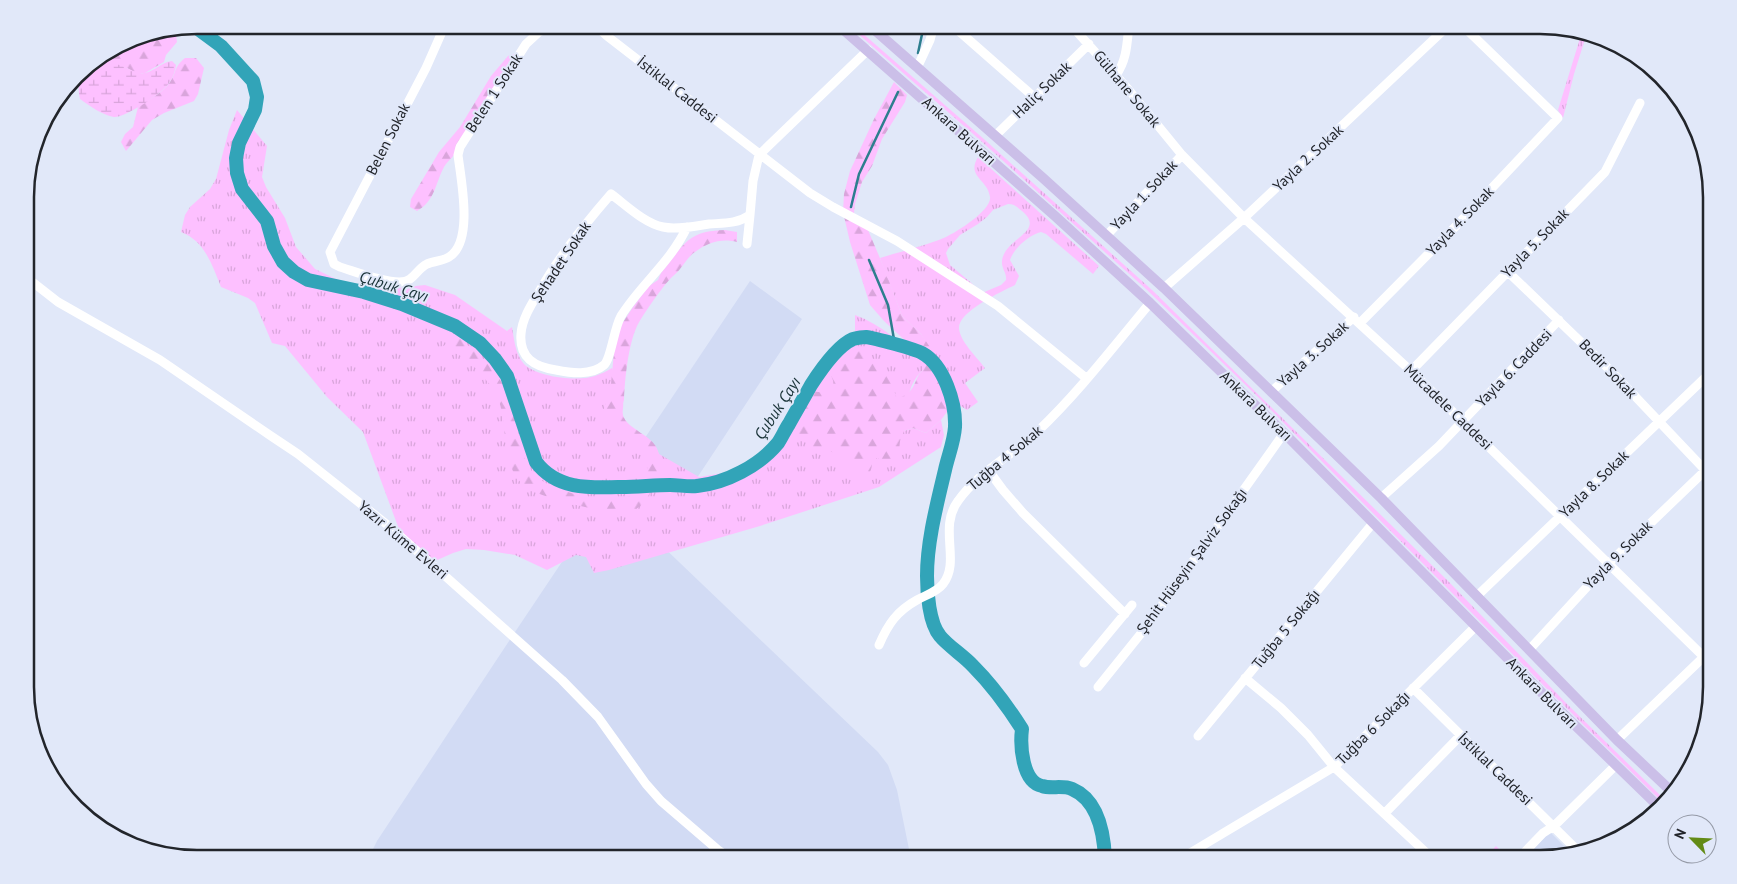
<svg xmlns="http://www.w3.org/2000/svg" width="1737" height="884" font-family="'PT Sans',sans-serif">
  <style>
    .built { fill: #d2dbf4 }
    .grass { fill: url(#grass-tufts); fill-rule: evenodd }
    .forest { fill: url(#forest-firs) }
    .wetland { fill: url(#wetland-marsh) }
    .green { fill: #fdc0ff }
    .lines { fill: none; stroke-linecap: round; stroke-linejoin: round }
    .stream { stroke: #2d7e8e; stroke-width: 2.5 }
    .river { stroke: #32a4b8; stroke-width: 14 }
    .minor { stroke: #fff; stroke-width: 9 }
    .major { stroke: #cbbfe8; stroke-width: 10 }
    .labels { text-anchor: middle; stroke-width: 4; stroke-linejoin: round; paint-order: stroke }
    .street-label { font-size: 15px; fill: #22252b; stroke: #e1e8f9 }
    .water-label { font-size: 16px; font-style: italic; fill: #183136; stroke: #e1e8f9 }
    .rim { fill: none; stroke: #22252b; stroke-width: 2.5 }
  </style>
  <defs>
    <pattern id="grass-tufts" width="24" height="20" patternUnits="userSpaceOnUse" patternTransform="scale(1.25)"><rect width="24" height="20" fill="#fdc0ff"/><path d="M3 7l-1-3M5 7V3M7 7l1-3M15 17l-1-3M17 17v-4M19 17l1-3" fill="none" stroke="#d9a5db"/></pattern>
    <pattern id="forest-firs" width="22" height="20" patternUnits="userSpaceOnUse" patternTransform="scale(1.25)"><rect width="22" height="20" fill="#fdc0ff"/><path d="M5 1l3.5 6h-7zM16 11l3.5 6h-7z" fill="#d9a5db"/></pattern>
    <pattern id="wetland-marsh" width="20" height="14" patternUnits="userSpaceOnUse" patternTransform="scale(1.25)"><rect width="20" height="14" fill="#fdc0ff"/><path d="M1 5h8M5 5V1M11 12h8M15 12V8" fill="none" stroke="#d9a5db"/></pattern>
  </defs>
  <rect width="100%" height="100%" fill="#e1e8f9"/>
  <path class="built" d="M750 281 802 319 656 540 878 752 888 765 897 790 911 859H368L377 841 511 638Z
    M1550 832 1570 852 1551 859H1524Z"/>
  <path class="grass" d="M848 25H853L985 140 1152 290 1448 581 1568 705 1663 798 1661 801 1547 689 1259 398 1146 289 972 133Z
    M1581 35 1586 36 1574 74 1563 118 1558 110Z
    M237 110 267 146 262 177 266 187 285 218 296 247 315 269 336 279 356 285H379L397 288 425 285 455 295 507 331 512 327C514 338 515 354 524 364 537 377 577 382 595 376 601 374 607 371 612 368 615 377 623 393 623 402 624 408 621 412 624 418 632 433 652 434 659 454L699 477 735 471 774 442 825 359 838 344 855 332V315C882 325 901 343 923 362V370C906 385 906 410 904 431L913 428 926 433 941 420 944 435 941 447 879 487 760 526 609 570 594 573 586 557 576 555 547 570 515 555 484 550 466 549 453 553 435 561 400 532 363 432 327 397 285 346 272 343 255 303 248 298 221 287C212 265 205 241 181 232L185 215 190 207 210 189 216 179 229 130Z
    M978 157 1099 266 1093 274 1046 234 1041 232C1029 235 1014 248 1010 260L1019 276 1015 285C1001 292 957 312 959 329 961 343 977 357 985 368L965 383 978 402 967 410 954 402 952 386 921 334 902 316 880 258C902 251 925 246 946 237 957 232 992 210 990 197 988 179 966 177 978 157ZM1008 204C1015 204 1017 207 1022 211 1047 232 1004 238 1002 261 1001 268 1007 273 1006 280L1001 285 982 293 969 281 950 265 946 253 948 249 960 235 978 224 987 217 993 210Z"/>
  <path class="forest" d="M164 31 176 35 177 42 166 55 164 62 145 73H136L127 68 108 63 89 66 78 74 83 68 131 38Z
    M514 54 518 60 454 155C451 159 446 163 444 167 435 184 435 201 417 211L410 207 411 199 439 152 460 127 491 76 508 56Z
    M185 58H196L204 68 198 94 194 101 164 113 152 120 126 151 121 142 125 134 133 127 138 107C148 100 163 93 170 82 177 72 173 68 185 58Z
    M894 82 907 95 905 102 882 139 872 166 862 182 855 204 854 213 868 230 885 270 902 316 921 334 947 372 952 386 954 402 941 420 926 433 913 428 904 431 900 441 898 461 892 465 877 458 872 462C872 470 870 474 863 477 850 473 847 462 837 455 830 449 823 453 816 449 812 447 810 443 807 440 804 437 797 436 794 432 789 426 800 400 804 393 811 389 816 393 824 392 842 389 830 371 822 364L825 359 839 358 849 344H856L889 376 897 399C901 397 906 395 909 392 916 386 915 377 923 370V361L910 345 884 321 870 305 850 242 843 212 844 194 850 171 874 119Z
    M725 230 737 232V242C722 238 708 242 695 252 689 256 685 263 680 269 678 272 675 274 672 277 662 287 644 313 637 326 628 346 625 378 624 400 623 403 622 407 622 411 622 430 658 434 659 456 659 474 653 499 636 509 619 518 603 511 585 507 570 504 532 494 522 484 499 459 509 427 498 398 495 388 487 382 481 374 468 358 460 354 441 348L457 336C478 354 497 369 509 396 519 421 516 453 535 475 551 493 621 509 639 491 648 482 649 459 646 447L623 436 617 430 606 417 604 409 611 384 614 352 620 327 633 307 649 286 658 280 661 273C684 246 685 231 725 230Z"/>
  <path class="wetland" d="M172 61 176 65C175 71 173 78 169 83 163 93 125 118 114 117 102 115 90 106 80 99 78 90 77 77 85 70 96 59 116 62 129 69 134 71 138 74 144 73 154 72 161 62 172 61Z"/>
  <path class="green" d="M1496 846 1509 859H1484Z"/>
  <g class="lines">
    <path class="stream" d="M918 53 924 25
      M851 207 859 174 898 92
      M869 260 888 305 895 345"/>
    <path class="river" d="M194 26 221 46 253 81 257 97 255 110 239 143 236 158 237 173 242 189 267 221 274 246 283 262 294 272 308 280 364 292 402 304 455 326 480 343 495 359 507 376 536 462C557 490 590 488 621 487 638 487 654 485 670 485 679 485 688 487 697 486 726 483 759 466 778 443 782 437 785 430 789 424 796 411 804 398 811 385 820 371 837 346 853 339 857 338 861 337 866 337 874 338 915 349 922 353 944 365 956 403 955 427 954 442 948 456 945 470 937 504 927 541 927 576 927 592 929 623 940 636 948 646 964 656 973 666 992 685 1008 707 1022 729 1020 745 1022 782 1042 786 1051 789 1063 785 1072 789 1098 800 1104 834 1105 859"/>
    <path class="minor" d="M445 25 426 68 330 252 334 264 340 267C354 271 398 289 410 279 416 275 419 268 427 264 434 261 443 261 449 257 474 242 461 180 458 155L460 147 526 44 539 32 554 25
      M595 25 607 36 810 193 833 207 897 241 998 306 1086 378
      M952 25 1034 97
      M1071 25 1128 89 1182 155 1244 218 1411 371 1703 656 1712 662
      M917 68 930 40 934 25
      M1116 75C1127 60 1127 43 1129 25
      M995 136 1089 44
      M687 227C670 263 641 284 621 316 614 328 611 359 604 365 591 376 571 373 556 370 535 367 519 358 521 334 522 319 531 305 539 292 559 256 584 225 611 194 626 205 644 223 663 227 677 230 695 226 709 224 724 223 737 224 750 215L753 181 759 155 868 50
      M1107 235 1182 155
      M747 244 750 215
      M1507 271 1613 373 1705 470
      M26 277 58 302 160 360 271 436 298 454 390 527 562 680 598 717 646 784 661 801 718 850 731 859
      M1164 288 1244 218 1449 25
      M1360 323 1457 225 1558 118 1462 25
      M1411 371 1605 172 1640 103
      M1272 391 1354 317
      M989 471 1003 490 1023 513 1125 614
      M1381 498 1439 446 1559 320
      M1477 596 1711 372
      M879 645C888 624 897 611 917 600 926 595 937 592 943 584 961 561 938 528 958 501 978 472 1013 455 1038 431 1079 392 1114 346 1150 303
      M1529 650 1608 564 1711 465
      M1084 663 1132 605
      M1245 678 1281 708 1308 735 1334 767 1433 859
      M1098 687 1147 626 1284 433
      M1413 688 1577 850
      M1198 736 1373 523
      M1617 740 1712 649
      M1385 813 1461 735
      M1180 859 1334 767 1476 626
      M1518 859 1543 833 1554 826 1616 765"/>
    <path class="major" d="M838 25 1055 216 1150 303 1284 433 1546 697 1657 805
      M869 25 1043 178 1164 288 1381 498 1617 740 1670 790"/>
  </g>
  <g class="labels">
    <g class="street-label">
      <text transform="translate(1127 89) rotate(50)" y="5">Gülhane Sokak</text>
      <text transform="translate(677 90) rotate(38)" y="5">İstiklal Caddesi</text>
      <text transform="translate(1042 90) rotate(-44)" y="5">Haliç Sokak</text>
      <text transform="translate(494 93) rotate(-57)" y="5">Belen 1 Sokak</text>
      <text transform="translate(959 131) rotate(42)" y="5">Ankara Bulvarı</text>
      <text transform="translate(388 139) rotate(-63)" y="5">Belen Sokak</text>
      <text transform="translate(1308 158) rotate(-43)" y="5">Yayla 2. Sokak</text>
      <text transform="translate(1144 195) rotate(-47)" y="5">Yayla 1. Sokak</text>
      <text transform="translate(1460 221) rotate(-46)" y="5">Yayla 4. Sokak</text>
      <text transform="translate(1535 243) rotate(-46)" y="5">Yayla 5. Sokak</text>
      <text transform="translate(561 262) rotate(-56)" y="5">Şehadet Sokak</text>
      <text transform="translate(1313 354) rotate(-42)" y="5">Yayla 3. Sokak</text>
      <text transform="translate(1514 368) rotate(-46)" y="5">Yayla 6. Caddesi</text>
      <text transform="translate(1608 369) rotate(46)" y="5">Bedir Sokak</text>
      <text transform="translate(1256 406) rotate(44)" y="5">Ankara Bulvarı</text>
      <text transform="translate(1448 407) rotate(44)" y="5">Mücadele Caddesi</text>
      <text transform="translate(1005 458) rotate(-40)" y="5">Tuğba 4 Sokak</text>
      <text transform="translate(1594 484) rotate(-44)" y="5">Yayla 8. Sokak</text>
      <text transform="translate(403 540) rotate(40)" y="5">Yazır Küme Evleri</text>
      <text transform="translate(1618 555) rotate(-45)" y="5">Yayla 9. Sokak</text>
      <text transform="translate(1192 561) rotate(-54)" y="5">Şehit Hüseyin Şalviz Sokağı</text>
      <text transform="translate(1286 629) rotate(-51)" y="5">Tuğba 5 Sokağı</text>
      <text transform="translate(1542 693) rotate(45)" y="5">Ankara Bulvarı</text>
      <text transform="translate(1373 728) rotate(-45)" y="5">Tuğba 6 Sokağı</text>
      <text transform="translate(1495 769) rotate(44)" y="5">İstiklal Caddesi</text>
    </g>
    <g class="water-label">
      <text transform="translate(394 286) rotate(17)" y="6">Çubuk Çayı</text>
      <text transform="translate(777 408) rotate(-57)" y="6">Çubuk Çayı</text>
    </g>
  </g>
  <path d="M0 0H1737V884H0ZM197 34H1540A163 163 0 0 1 1703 197V687A163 163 0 0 1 1540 850H197A163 163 0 0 1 34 687V197A163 163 0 0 1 197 34Z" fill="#e1e8f9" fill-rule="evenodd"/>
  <path class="rim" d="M197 34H1540A163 163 0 0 1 1703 197V687A163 163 0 0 1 1540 850H197A163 163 0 0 1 34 687V197A163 163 0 0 1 197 34Z"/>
  <g transform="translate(1692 839) rotate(294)"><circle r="24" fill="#e1e8f9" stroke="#959aa7"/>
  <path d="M0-4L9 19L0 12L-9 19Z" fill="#638b16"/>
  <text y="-8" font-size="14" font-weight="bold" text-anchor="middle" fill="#22252b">N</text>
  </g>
</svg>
